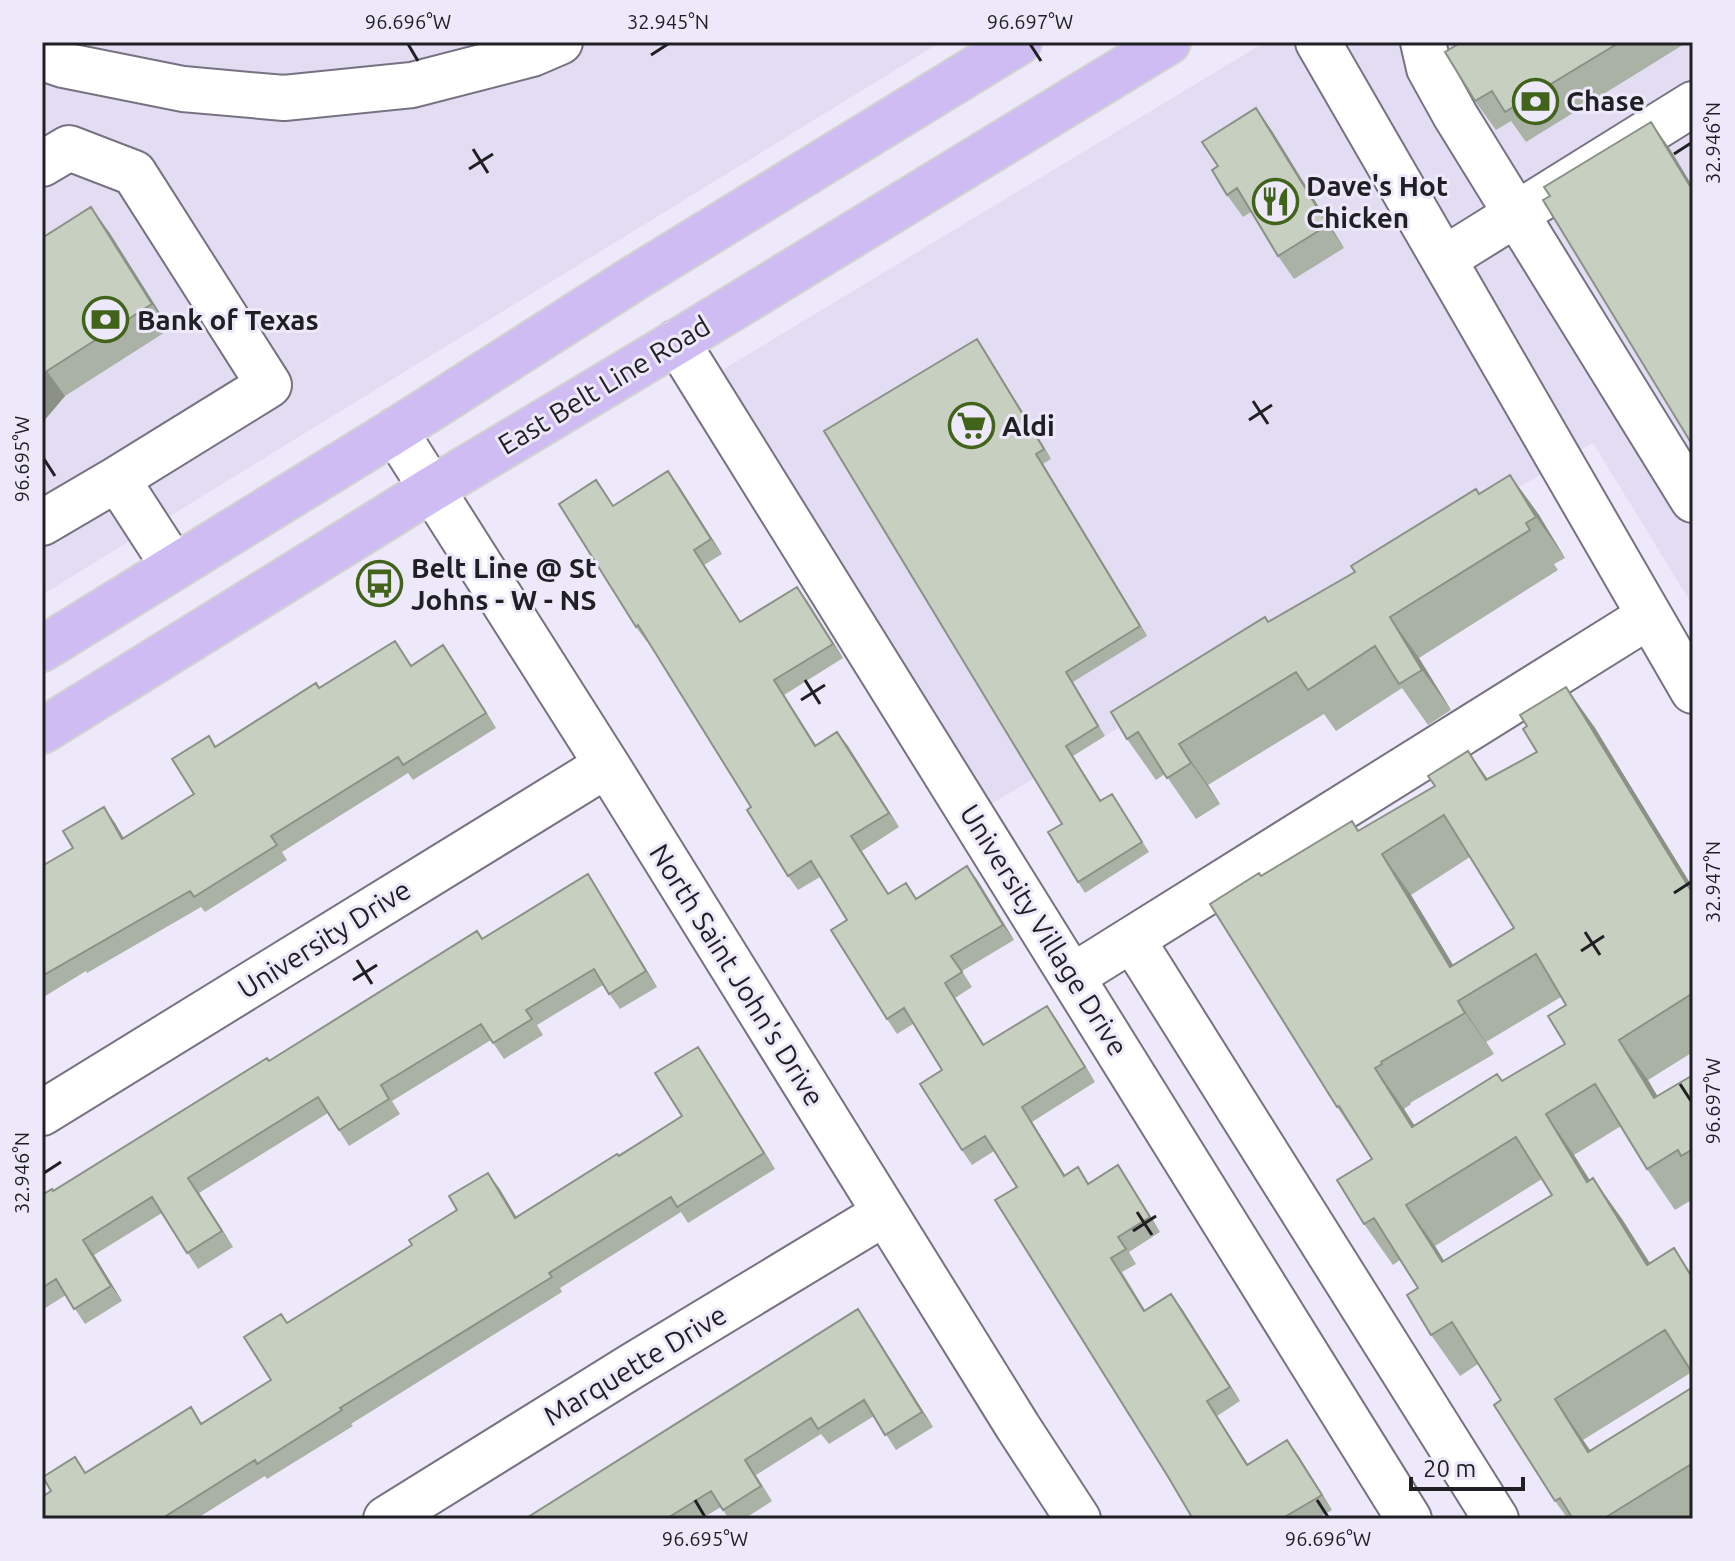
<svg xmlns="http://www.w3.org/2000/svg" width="1735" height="1561" font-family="Ubuntu,sans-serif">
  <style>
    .built { fill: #e3ddf4 }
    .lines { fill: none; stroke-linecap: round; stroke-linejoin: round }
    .minor-casing { stroke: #767280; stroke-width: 48 }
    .major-casing { stroke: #d2d2d3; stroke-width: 48 }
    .minor { stroke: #fff; stroke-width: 44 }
    .major { stroke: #cebcf3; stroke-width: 44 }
    .wall { fill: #aab2a5; fill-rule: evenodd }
    .shaded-wall { fill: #8b9186 }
    .building { fill: #c6cfc0; stroke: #8b9186; stroke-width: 2; fill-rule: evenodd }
    .ticks { fill: none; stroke: #201f24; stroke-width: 3 }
    .labels { text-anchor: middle; stroke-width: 6; stroke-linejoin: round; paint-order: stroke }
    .poi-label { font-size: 28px; font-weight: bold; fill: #201f24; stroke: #eee9fa; text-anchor: start }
    .street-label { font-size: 28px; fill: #201f24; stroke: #eee9fa }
    .neatline { fill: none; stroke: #201f24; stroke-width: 3 }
    .ticks-label { font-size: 20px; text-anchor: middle; fill: #201f24 }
  </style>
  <rect width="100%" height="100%" fill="#eee9fa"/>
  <path class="built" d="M42 42H941L42 595Z
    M1265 42H1693V606L1593 443 988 806 719 372Z"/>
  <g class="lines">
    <defs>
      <path id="minor" d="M1318 42 1693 691
        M1423 42 1429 68 1455 115 1693 500
        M42 58 63 65 183 89 284 98 412 85 532 54 560 42
        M42 164 69 148 134 173 269 385 117 479 174 567
        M1444 259 1693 104
        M677 342 1409 1519
        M395 431 607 765 1018 1427 1078 1519
        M42 523 117 479
        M1132 939 1496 1519
        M1073 976 1649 616
        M42 1113 607 765
        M386 1519 632 1366 885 1213"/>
      <path id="major" d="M42 649 395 431 636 277 1019 42
        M42 731 432 489 677 342 1168 42"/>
    </defs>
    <use href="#minor" class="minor-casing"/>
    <use href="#major" class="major-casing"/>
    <use href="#minor" class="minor"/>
    <use href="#major" class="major"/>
  </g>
  <path class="wall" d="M1460 42H1686V43L1526 142 1511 121 1496 130 1475 101Z
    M1256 108 1272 131 1344 248 1294 279 1278 256 1251 212 1243 217 1227 195 1218 166Z
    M109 232 170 329 65 396 42 423V238Z
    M984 349 1051 459 1043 464 1147 636 1073 682 1105 736 1073 756 1101 800 1112 794 1149 852 1085 893 1078 882Z
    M668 471 722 554 704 565 741 622 797 587 843 658 784 695 816 745 837 732 899 827 862 851 889 894 917 899 967 866 1014 940 962 971 972 987 955 998 984 1045 1047 1006 1095 1082 1032 1122 1065 1175 1089 1183 1128 1180 1160 1232 1129 1252 1136 1264 1122 1272 1145 1310 1182 1309 1240 1401 1217 1416 1248 1465 1298 1455 1332 1510 1316 1519H1193L1017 1187 994 1151 972 1165 962 1150 942 1070 913 1024 897 1034 887 1019 847 920 820 877 798 890 788 876 751 807 648 641 647 642 636 627Z
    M1510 475 1539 515 1565 558 1554 564 1558 570 1419 658 1451 710 1428 725 1402 688 1336 731 1324 714 1208 785 1220 804 1196 819 1165 774 1156 780 1127 739 1269 622 1355 572Z
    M454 661 496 728 413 780 408 773 282 852 287 860 205 912 201 907 87 973 86 971 42 998V866L115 823 123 838 194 794 216 746 320 688 412 665Z
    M1566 687 1595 728 1693 888V1052L1648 1080 1657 1097 1693 1075V1199L1675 1210 1647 1169 1621 1126 1574 1155 1590 1180 1622 1219 1650 1263 1674 1248 1693 1276V1374L1692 1372 1583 1440 1591 1451 1693 1387V1519H1568L1555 1501 1501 1400 1478 1364 1460 1376 1431 1335 1418 1288 1400 1260 1393 1265 1364 1224 1372 1159 1337 1107 1261 876 1352 821 1359 831 1435 786 1488 779 1537 752 1527 726ZM1470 857 1514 928 1453 965 1411 895ZM1561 997 1566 1005 1565 1044 1503 1081 1414 1125 1404 1109 1411 1104 1410 1103 1494 1054 1486 1042ZM1542 1179 1552 1195 1444 1261 1435 1246Z
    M588 874 598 890 657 987 620 1009 603 985 537 1025 543 1035 504 1059 491 1040 392 1101 400 1114 349 1146 328 1113 199 1193 233 1247 198 1269 162 1213 94 1255 122 1301 85 1324 66 1295 42 1310V1195L53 1191 269 1061 482 938Z
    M708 1062 775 1169 688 1223 681 1212 560 1288 562 1292 351 1424 353 1426 267 1479 265 1476 196 1519H42L86 1473 202 1423 271 1380 288 1323 412 1245 499 1188 516 1217 682 1116Z
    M858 1309 933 1427 896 1450 874 1416 829 1444 821 1434 756 1475 772 1501 744 1519H729L721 1507 701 1519H525Z"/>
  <path class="shaded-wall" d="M1256 108 1272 131 1344 248 1328 225Z
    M1651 122 1670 149 1693 187V191Z
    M91 207 109 232 170 329 152 304Z
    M977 339 984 349 1051 459 1044 449Z
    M47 371 65 396 42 423V377Z
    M1036 454 1043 464 1147 636 1140 626Z
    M668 471 679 486 722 554 711 539Z
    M1510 475 1539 515 1565 558 1536 517Z
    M797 587 808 602 843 658 833 644Z
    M1390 617 1419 658 1451 710 1422 670Z
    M443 645 454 661 496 728 486 713Z
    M774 680 784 695 825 760 815 746Z
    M1566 687 1595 728 1693 888V894Z
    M837 732 848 746 899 827 889 813Z
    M1179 744 1208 785 1220 804 1191 763Z
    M1468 751 1497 792 1486 780Z
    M104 807 115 823 133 854 122 839Z
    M1382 854 1411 895 1470 993 1450 967Z
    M967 866 978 881 1014 940 1003 925Z
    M588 874 598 890 657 987 646 971Z
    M945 983 955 998 994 1060 983 1045Z
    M1458 1001 1486 1042 1494 1054 1465 1013Z
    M1047 1006 1057 1020 1095 1082 1085 1067Z
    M1619 1040 1648 1080 1683 1139 1654 1098Z
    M698 1047 708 1062 775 1169 764 1153Z
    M1375 1068 1404 1109 1441 1167 1412 1127Z
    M1022 1107 1032 1122 1074 1190 1064 1176Z
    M1546 1114 1574 1155 1615 1223 1587 1182Z
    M1118 1165 1128 1180 1160 1232 1150 1217Z
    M488 1173 499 1188 526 1233 515 1218Z
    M188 1178 199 1193 233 1247 222 1231Z
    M1593 1178 1622 1219 1676 1306 1647 1265Z
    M1406 1205 1435 1246 1470 1303 1442 1262Z
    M83 1240 94 1255 122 1301 111 1286Z
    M1171 1294 1182 1309 1240 1401 1230 1387Z
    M858 1309 869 1325 933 1427 922 1412Z
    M1555 1399 1583 1440 1617 1493 1588 1452Z
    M1207 1401 1217 1416 1258 1480 1247 1465Z
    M1287 1440 1298 1455 1332 1510 1322 1495Z"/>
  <path class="building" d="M1460 42H1620L1505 112 1492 91 1475 101 1445 52 1460 43Z
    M1256 108 1328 225 1278 256 1237 188 1227 195 1212 170 1218 166 1202 142Z
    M1651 122 1693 191V446L1543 200 1550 196 1544 187Z
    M91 207 152 304 47 371 42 377V238Z
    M977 339 1044 449 1036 454 1140 626 1066 672 1098 726 1066 746 1100 801 1112 794 1142 842 1078 882 1048 832 1062 824 824 431Z
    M668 471 711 539 694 550 740 622 797 587 833 644 774 680 815 746 837 732 889 813 851 836 888 894 906 883 916 899 967 866 1003 925 951 956 962 972 945 983 983 1045 1047 1006 1085 1067 1022 1107 1064 1176 1078 1167 1088 1184 1118 1165 1150 1217 1118 1237 1126 1249 1111 1258 1144 1311 1171 1294 1230 1387 1207 1401 1247 1465 1287 1440 1322 1495 1281 1519H1193L1167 1475 995 1200 1017 1187 985 1136 962 1150 920 1084 942 1070 904 1008 887 1019 831 930 847 920 811 861 788 876 747 810 751 807 638 625 636 627 559 504 596 480 613 506Z
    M1510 475 1536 517 1526 523 1530 530 1390 617 1422 670 1399 684 1375 646 1308 690 1296 672 1179 744 1191 763 1167 778 1138 732 1127 739 1111 712 1265 617 1268 622 1355 572 1351 566 1476 489 1479 494Z
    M395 641 411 666 443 645 486 713 403 765 398 757 271 836 277 845 194 897 190 891 42 976V866L73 848 63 831 104 807 122 839 194 794 172 759 209 736 215 747 316 683 319 688Z
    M1566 687 1693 894V993L1619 1040 1654 1098 1693 1075V1149L1681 1156 1678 1150 1647 1169 1595 1084 1546 1114 1587 1182 1593 1178 1647 1265 1674 1248 1693 1279V1374L1665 1330 1555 1399 1588 1452 1693 1387V1463L1603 1519H1573L1560 1498 1555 1501 1494 1405 1501 1400 1452 1322 1431 1335 1407 1295 1418 1288 1374 1218 1364 1224 1337 1180 1372 1159 1339 1106 1337 1107 1210 904 1259 873 1261 876 1352 821 1358 831 1435 786 1428 776 1468 751 1486 780 1537 752 1523 729 1527 726 1520 715ZM1444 815 1514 928 1450 967 1382 854ZM1536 954 1566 1005 1548 1016 1565 1044 1502 1081 1497 1074 1412 1127 1375 1068 1382 1064 1381 1062 1465 1013 1458 1001ZM1516 1137 1552 1195 1442 1262 1406 1205Z
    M588 874 646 971 609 994 594 969 526 1010 532 1019 493 1043 481 1024 381 1085 389 1099 339 1130 318 1097 188 1178 222 1231 187 1253 152 1197 83 1240 111 1286 74 1309 56 1279 42 1288V1195L52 1189 53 1191 267 1058 269 1061 477 931 482 939Z
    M698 1047 764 1153 677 1207 671 1197 549 1273 552 1277 340 1408 342 1410 257 1464 255 1460 161 1519H42V1497L51 1491 43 1477 75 1457 85 1473 191 1407 201 1424 271 1380 244 1337 281 1314 287 1323 412 1245 409 1240 457 1210 449 1196 488 1173 515 1218 617 1154 619 1156 682 1116 655 1073Z
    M858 1309 922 1412 885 1435 864 1400 818 1429 811 1418 745 1460 761 1486 723 1510 711 1491 666 1519H525Z"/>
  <path class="ticks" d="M408 44 418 61M1030 44 1041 61M651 55 668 44M473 149 488 173M1674 154 1691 143M469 169 493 154M1253 401 1268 424M1249 420 1272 405M44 459 55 476M805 680 820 704M801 700 825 685M1674 893 1691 882M1585 932 1600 955M1581 951 1604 936M357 960 372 984M353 980 377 965M1680 1084 1691 1101M44 1173 61 1162M1137 1212 1152 1235M1133 1231 1156 1216M695 1500 705 1517M1317 1500 1328 1517"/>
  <defs>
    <symbol id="bank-ring" viewBox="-11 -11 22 22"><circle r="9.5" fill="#eee9fa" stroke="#42631a" stroke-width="1.5"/><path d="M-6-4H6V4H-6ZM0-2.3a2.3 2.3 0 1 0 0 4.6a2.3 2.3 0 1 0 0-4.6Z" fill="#42631a"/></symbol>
    <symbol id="restaurant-ring" viewBox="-11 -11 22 22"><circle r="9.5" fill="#eee9fa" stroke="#42631a" stroke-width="1.5"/><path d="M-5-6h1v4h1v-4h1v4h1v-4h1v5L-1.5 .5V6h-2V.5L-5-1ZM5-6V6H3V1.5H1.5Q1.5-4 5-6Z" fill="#42631a"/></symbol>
    <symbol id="supermarket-ring" viewBox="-11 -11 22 22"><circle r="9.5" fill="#eee9fa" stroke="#42631a" stroke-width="1.5"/><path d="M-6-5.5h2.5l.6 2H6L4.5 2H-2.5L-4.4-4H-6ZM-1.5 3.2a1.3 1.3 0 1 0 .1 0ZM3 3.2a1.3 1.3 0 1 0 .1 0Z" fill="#42631a"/></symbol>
    <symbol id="bus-ring" viewBox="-11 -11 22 22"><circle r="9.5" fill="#eee9fa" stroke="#42631a" stroke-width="1.5"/><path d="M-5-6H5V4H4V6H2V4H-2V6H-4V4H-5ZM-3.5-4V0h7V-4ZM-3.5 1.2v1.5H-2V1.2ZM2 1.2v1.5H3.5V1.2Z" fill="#42631a"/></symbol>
  </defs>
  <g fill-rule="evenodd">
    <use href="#bank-ring" x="1510" y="76" width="51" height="51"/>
    <use href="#restaurant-ring" x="1250" y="176" width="51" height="51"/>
    <use href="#bank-ring" x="80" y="294" width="51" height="51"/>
    <use href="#supermarket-ring" x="946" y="400" width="51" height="51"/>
    <use href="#bus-ring" x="354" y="558" width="51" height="51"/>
  </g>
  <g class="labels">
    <g class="poi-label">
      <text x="1566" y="111">Chase</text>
      <text x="1306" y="196">Dave's Hot<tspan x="1306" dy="32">Chicken</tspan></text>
      <text x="137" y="330">Bank of Texas</text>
      <text x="1002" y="436">Aldi</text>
      <text x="411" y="578">Belt Line @ St<tspan x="411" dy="32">Johns - W - NS</tspan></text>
    </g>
    <g class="street-label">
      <text transform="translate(604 385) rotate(-31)" y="10">East Belt Line Road</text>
      <text transform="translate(1044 930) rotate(58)" y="10">University Village Drive</text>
      <text transform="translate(324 939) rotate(-32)" y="10">University Drive</text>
      <text transform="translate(737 975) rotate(58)" y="10">North Saint John's Drive</text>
      <text transform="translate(635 1365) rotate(-31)" y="10">Marquette Drive</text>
    </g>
  </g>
  <rect width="1735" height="1561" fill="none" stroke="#eee9fa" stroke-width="88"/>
  <path d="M1411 1477v12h112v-12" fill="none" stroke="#201f24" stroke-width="4"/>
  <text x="1423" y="1477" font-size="24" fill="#201f24" stroke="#eee9fa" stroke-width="6" paint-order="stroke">20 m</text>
  <rect x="44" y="44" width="1647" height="1473" class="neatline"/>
  <g class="ticks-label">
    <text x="408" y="29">96.696°W</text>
    <text x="668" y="29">32.945°N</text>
    <text x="1030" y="29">96.697°W</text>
    <text transform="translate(1713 143) rotate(-90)" y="7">32.946°N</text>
    <text transform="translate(22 459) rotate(-90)" y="7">96.695°W</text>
    <text transform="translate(1713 882) rotate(-90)" y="7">32.947°N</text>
    <text transform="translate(1713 1101) rotate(-90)" y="7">96.697°W</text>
    <text transform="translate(22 1173) rotate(-90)" y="7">32.946°N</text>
    <text x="705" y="1546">96.695°W</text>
    <text x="1328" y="1546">96.696°W</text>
  </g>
</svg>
